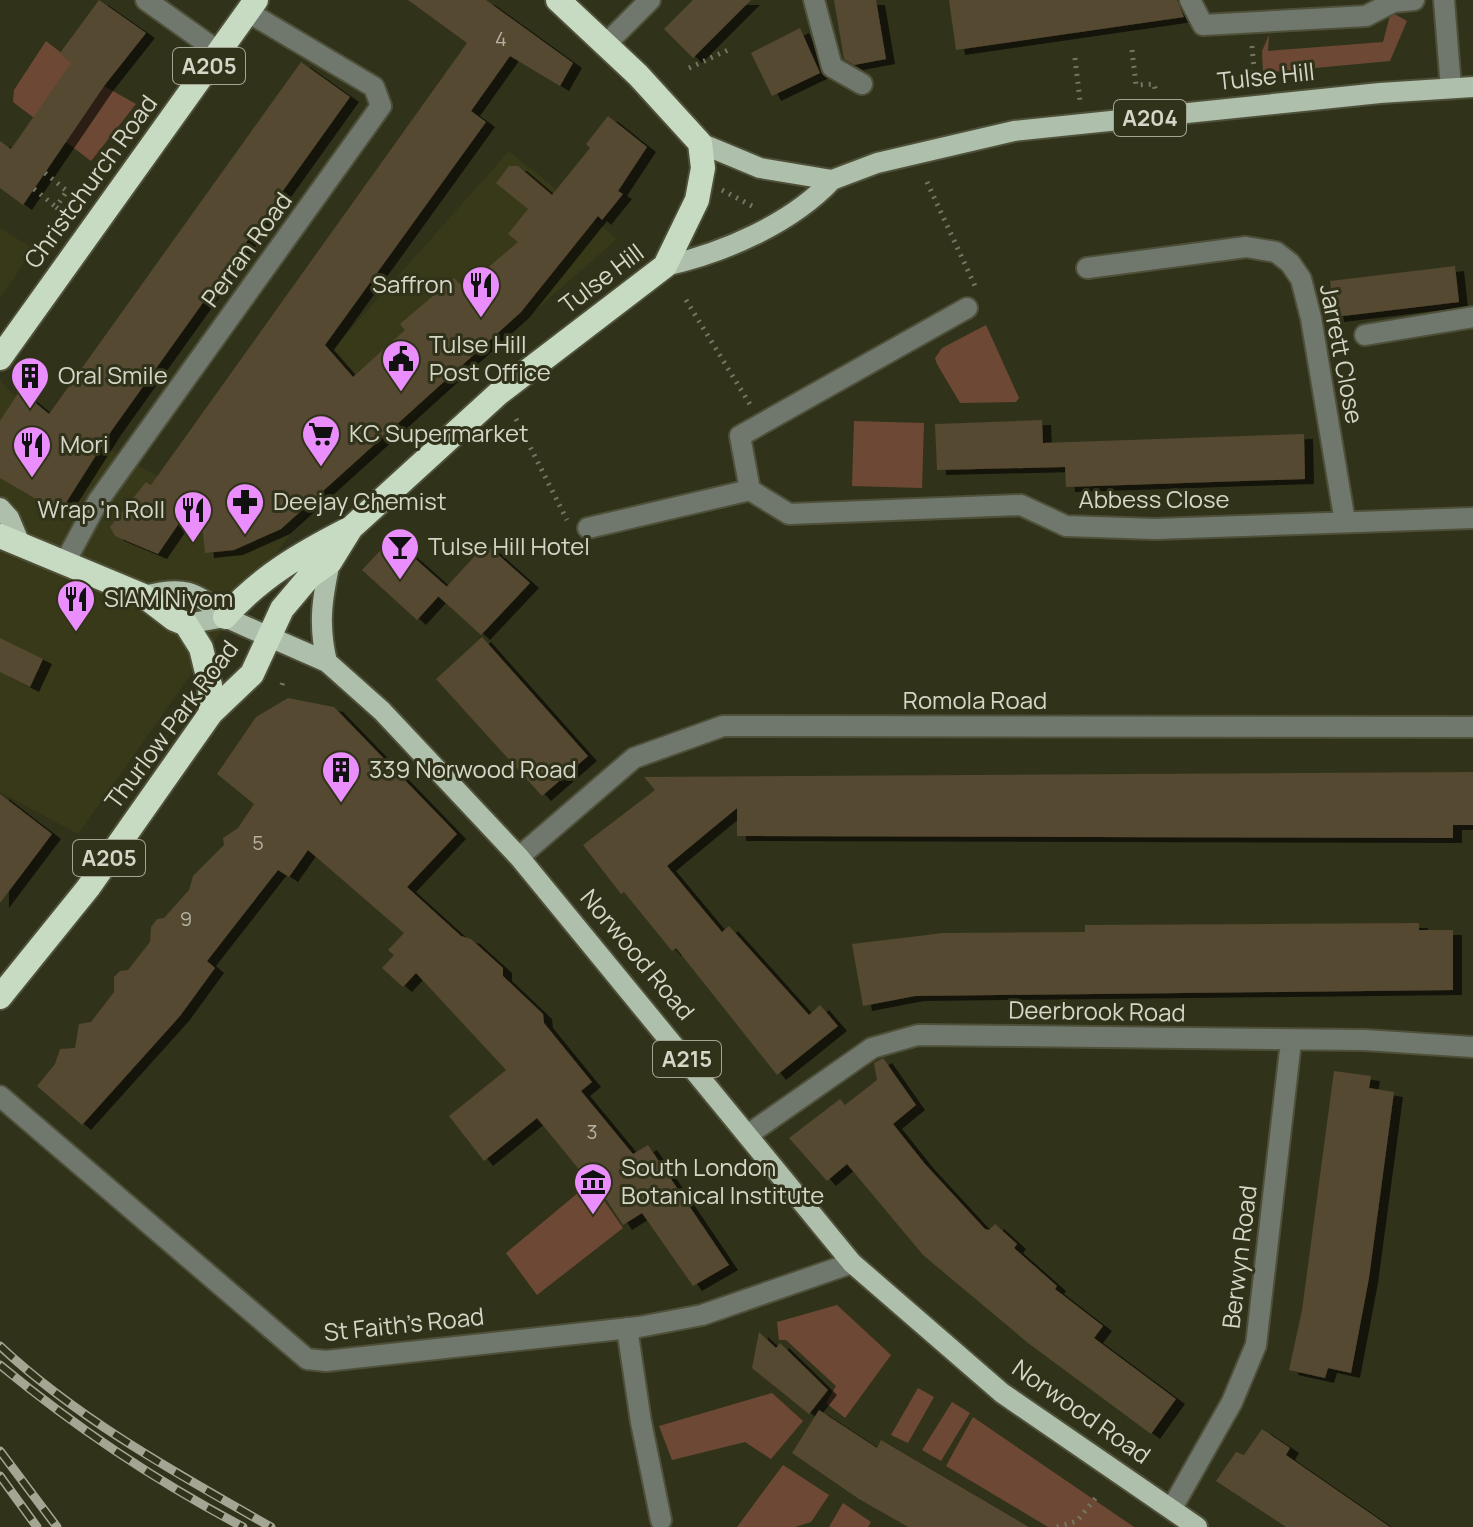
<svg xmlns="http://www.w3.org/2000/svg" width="1473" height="1527" font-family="Manrope,sans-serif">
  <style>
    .built { fill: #383919 }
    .green { fill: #6d4935 }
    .building { fill: #554831; filter: url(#shadow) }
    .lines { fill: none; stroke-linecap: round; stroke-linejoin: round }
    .minor-casing { stroke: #4f5039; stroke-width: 24 }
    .major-casing { stroke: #4f5039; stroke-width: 24 }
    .highway-casing { stroke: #4f5039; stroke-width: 28 }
    .path { stroke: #757662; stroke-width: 5; stroke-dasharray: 2 6; stroke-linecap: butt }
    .minor { stroke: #70786e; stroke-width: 20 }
    .major { stroke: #aebfab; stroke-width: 20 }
    .highway { stroke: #c7dbc3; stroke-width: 24 }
    .rail-casing { stroke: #a4a593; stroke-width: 9 }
    .rail { stroke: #31321a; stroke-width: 6; stroke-dasharray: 18; stroke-linecap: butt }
    .labels { text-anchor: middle; stroke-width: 6; stroke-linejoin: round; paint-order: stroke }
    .number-label { font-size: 20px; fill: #b5b2a2 }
    .shield { fill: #31321a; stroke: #a4a593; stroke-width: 2 }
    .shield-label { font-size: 22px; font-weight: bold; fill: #d5d6c7 }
    .street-label { font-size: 24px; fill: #d5d6c7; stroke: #31321a }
    .poi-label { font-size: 24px; fill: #d5d6c7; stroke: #31321a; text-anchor: start }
  </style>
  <defs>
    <filter id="shadow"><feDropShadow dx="9" dy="5" stdDeviation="0" flood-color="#0009"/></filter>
  </defs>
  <rect width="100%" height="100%" fill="#31321a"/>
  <path class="built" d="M509 151 617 239 308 509 78 834 0 792V380L12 393 199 500Z
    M0 228 34 249 0 298Z"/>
  <path class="green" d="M1391 12 1407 21 1390 61 1263 73 1262 51 1269 35 1268 51 1383 42Z
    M46 41 104 86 136 104 91 161 13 102 14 90Z
    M986 325 1019 398 1016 402 960 403 937 364 935 358 942 348Z
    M854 421 924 423 922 488 852 486Z
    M591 1182 623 1228 537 1295 506 1253Z
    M837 1305 891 1355 845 1418 826 1403 836 1386 786 1340H779L777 1322Z
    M918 1388 934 1397 908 1443 891 1435Z
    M772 1393 803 1421 771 1459 745 1442 672 1460 659 1426Z
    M952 1402 970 1413 941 1461 922 1450Z
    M973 1417 1134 1527H1048L946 1466Z
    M783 1465 829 1495 811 1522 795 1527H737Z
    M843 1503 871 1522 868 1527H829Z"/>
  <path class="building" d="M99 0 146 33 104 86 23 205 0 188V141L11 149 71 63 60 53Z
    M408 0H486L573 63 560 86 510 56 471 111 486 122 325 345 353 377 405 330 400 324 454 278 464 288 518 242 508 234 528 209 496 183 509 166H518L552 195 590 148 586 144 608 116 647 147 618 191 623 194 602 220 598 216 521 312 281 529 234 550 205 553 199 494 158 554 115 536 110 527 146 482 151 485 467 43Z
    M693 0H751L693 58 664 29Z
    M834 0H876L886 59 854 65 844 59Z
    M949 0H1177L1184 17 956 50Z
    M800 28 820 73 772 96 751 53Z
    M301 62 350 97 112 430 62 509H53L0 478V421L20 390 49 414Z
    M1455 266 1459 302 1335 317 1330 281Z
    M1042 420 1043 443 1304 434 1305 479 1066 487 1065 467 937 470 935 424Z
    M392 538 447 587 417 620 362 570Z
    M486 544 530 583 481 635 438 596Z
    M482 637 588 756 542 796 436 679Z
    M0 638 43 659 30 687 0 672Z
    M288 698 334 707 457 834 407 887 461 936 471 939 503 968V976L543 1014 544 1023 592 1082 581 1091 633 1154 648 1145 729 1265 693 1286 642 1213 623 1225 590 1175 586 1178 537 1118 484 1161 449 1116 506 1070 416 973 403 987 382 968 394 955 388 950 404 933 308 850 289 877 278 870 207 961 215 968 180 1016 82 1125 37 1086 55 1064 60 1049 75 1048 79 1024 91 1022 114 992V977L120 971 128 970 150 942 151 927 157 919 164 918 189 890 193 876 224 845 223 838 238 828 254 804 217 774 256 717Z
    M1473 772V825H1453V838L737 836V808L667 866 722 932 729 926 809 1015 820 1005 838 1026 777 1075 676 948 672 951 624 892 621 894 583 845 655 790 644 777Z
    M0 794 52 834 0 903Z
    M1419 923V930H1453V990L915 996 863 1006 852 944 943 933 1085 932V925Z
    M883 1058 916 1105 893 1124 925 1164 985 1229 989 1230 995 1224 1017 1244 1014 1248 1057 1286 1055 1289 1103 1326 1094 1338 1176 1399 1151 1434 1028 1343 923 1255 847 1164 827 1181 789 1138 840 1099 845 1105 877 1080 874 1063Z
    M1334 1071 1371 1076 1369 1088 1394 1092 1369 1278 1351 1373 1328 1368 1325 1378 1289 1370 1302 1310Z
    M759 1332 776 1348 780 1343 828 1390 809 1414 752 1368Z
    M819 1410 877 1448 881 1440 1029 1527H908L859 1499 792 1453Z
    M1262 1429 1290 1448 1286 1455 1390 1527H1286L1216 1481 1236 1452 1244 1455Z"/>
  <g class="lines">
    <defs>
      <path id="minor" d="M146 0 219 52
        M814 0 832 67 862 84
        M1190 0 1203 25 1366 16 1393 2 1414 0
        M1444 0 1451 88
        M606 44 650 0
        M1087 268 1246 247 1276 252 1290 263 1301 279 1311 318 1345 522
        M1365 335 1473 317
        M750 490 789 514 1021 505 1066 526 1155 529 1473 518
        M750 490 740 436 967 308
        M588 528 750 490
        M64 564 98 501 381 106 374 87 248 12
        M519 857 634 758 723 726 1473 727
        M0 1096 307 1359 326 1361 639 1327 702 1315 852 1263
        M749 1134 872 1048 918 1035 1365 1040 1473 1047
        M627 1328 641 1422 661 1520
        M1172 1508 1232 1402 1256 1345 1291 1041"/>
      <path id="major" d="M700 143 760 168 832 180 877 163 1014 131 1380 93 1473 87
        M665 266C723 253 791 224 832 180
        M0 508 9 518 20 544
        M144 596C182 586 196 590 225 617
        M186 624 225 617 247 627 327 662 382 711 519 857 852 1263 1002 1393 1197 1527
        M327 662C318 625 322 599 330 562"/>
      <path id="highway" d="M0 358 256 0
        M0 536 144 596 174 619 186 624 201 648 210 685 211 713
        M225 617C260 577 302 553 349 529
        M0 997 88 888 211 713 252 674 282 609 309 577 330 562 351 528 499 393 665 266 697 200 703 168 700 143 638 75 558 0"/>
    </defs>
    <use href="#minor" class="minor-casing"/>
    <use href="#major" class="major-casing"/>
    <use href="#highway" class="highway-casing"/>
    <path class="path" d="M1252 46 1255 80
      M1132 50 1136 85 1154 84 1156 92
      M1075 58 1080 101
      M689 68 728 50
      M45 173 67 191 56 207 67 216
      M927 182 975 286
      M34 189 56 207
      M722 190 752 206
      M686 300 751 406
      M516 419 567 520
      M282 685 284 678
      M1057 1527 1077 1521 1098 1495"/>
    <use href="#minor" class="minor"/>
    <use href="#major" class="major"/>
    <use href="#highway" class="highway"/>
    <defs>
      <path id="rail" d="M0 1346C79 1420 178 1474 271 1527
        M0 1365C75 1427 156 1481 243 1527
        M0 1451 57 1527
        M0 1476 37 1527"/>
    </defs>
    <use href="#rail" class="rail-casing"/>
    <use href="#rail" class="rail"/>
  </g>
  <defs>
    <symbol id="restaurant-pin" viewBox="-11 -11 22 30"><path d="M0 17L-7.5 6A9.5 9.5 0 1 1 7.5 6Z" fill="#ea8dfd" stroke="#31321a"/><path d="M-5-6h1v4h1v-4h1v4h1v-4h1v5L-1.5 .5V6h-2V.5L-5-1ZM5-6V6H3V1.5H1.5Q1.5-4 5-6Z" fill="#111"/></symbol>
    <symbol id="civic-pin" viewBox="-11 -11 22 30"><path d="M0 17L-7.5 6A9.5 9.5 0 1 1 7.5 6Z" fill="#ea8dfd" stroke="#31321a"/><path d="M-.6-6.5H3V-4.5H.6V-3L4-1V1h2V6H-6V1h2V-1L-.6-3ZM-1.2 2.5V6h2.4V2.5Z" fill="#111"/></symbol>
    <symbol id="building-pin" viewBox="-11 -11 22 30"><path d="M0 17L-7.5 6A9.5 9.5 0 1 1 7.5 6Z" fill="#ea8dfd" stroke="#31321a"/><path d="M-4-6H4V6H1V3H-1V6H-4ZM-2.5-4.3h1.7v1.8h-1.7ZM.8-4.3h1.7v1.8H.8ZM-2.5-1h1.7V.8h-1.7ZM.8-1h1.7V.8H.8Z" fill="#111"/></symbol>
    <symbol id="supermarket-pin" viewBox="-11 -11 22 30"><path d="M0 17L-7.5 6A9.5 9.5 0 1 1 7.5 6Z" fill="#ea8dfd" stroke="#31321a"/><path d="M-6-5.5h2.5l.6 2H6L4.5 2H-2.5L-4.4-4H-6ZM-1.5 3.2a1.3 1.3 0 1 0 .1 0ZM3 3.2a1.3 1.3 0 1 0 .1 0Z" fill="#111"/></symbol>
    <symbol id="pharmacy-pin" viewBox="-11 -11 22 30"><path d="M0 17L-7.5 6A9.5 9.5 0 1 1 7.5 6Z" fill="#ea8dfd" stroke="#31321a"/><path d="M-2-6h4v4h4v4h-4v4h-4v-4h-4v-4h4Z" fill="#111"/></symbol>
    <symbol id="bar-pin" viewBox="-11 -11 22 30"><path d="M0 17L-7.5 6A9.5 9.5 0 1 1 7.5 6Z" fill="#ea8dfd" stroke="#31321a"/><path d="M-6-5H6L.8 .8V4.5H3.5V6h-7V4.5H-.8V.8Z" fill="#111"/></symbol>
    <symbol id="museum-pin" viewBox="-11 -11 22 30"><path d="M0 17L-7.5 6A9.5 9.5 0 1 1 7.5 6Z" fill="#ea8dfd" stroke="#31321a"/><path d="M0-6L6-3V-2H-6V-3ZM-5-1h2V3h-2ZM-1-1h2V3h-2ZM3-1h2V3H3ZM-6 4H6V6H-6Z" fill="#111"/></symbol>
  </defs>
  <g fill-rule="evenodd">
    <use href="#restaurant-pin" x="459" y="263" width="44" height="60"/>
    <use href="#civic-pin" x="379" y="337" width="44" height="60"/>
    <use href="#building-pin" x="8" y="354" width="44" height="60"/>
    <use href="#supermarket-pin" x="299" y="412" width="44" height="60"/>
    <use href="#restaurant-pin" x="10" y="423" width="44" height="60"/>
    <use href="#pharmacy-pin" x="223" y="480" width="44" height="60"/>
    <use href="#restaurant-pin" x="171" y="488" width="44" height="60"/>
    <use href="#bar-pin" x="378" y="525" width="44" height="60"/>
    <use href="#restaurant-pin" x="54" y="577" width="44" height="60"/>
    <use href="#building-pin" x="319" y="748" width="44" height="60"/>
    <use href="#museum-pin" x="571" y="1160" width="44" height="60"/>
  </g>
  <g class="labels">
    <g class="number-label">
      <text x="501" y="46">4</text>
      <text x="258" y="850">5</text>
      <text x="186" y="926">9</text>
      <text x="592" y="1139">3</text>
    </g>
    <g class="shield">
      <rect x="173" y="48" width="72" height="36" rx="6"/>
      <rect x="1114" y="100" width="72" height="36" rx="6"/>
      <rect x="73" y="840" width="72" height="36" rx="6"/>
      <rect x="653" y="1041" width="68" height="36" rx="6"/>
    </g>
    <g class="shield-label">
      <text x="209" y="74">A205</text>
      <text x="1150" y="126">A204</text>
      <text x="109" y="866">A205</text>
      <text x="687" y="1067">A215</text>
    </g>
    <g class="street-label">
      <text transform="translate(1266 77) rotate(-6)" y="8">Tulse Hill</text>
      <text transform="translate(91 182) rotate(-54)" y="8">Christchurch Road</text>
      <text transform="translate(247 250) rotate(-54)" y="8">Perran Road</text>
      <text transform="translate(602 279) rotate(-37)" y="8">Tulse Hill</text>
      <text transform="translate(1341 354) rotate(79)" y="8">Jarrett Close</text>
      <text x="1154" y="508">Abbess Close</text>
      <text x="975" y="709">Romola Road</text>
      <text transform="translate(172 725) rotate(-53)" y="8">Thurlow Park Road</text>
      <text transform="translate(637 955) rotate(50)" y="8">Norwood Road</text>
      <text transform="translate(1097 1012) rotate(1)" y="8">Deerbrook Road</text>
      <text transform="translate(1240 1257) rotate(-83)" y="8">Berwyn Road</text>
      <text transform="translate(404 1325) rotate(-6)" y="8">St Faith's Road</text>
      <text transform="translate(1081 1412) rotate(35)" y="8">Norwood Road</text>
    </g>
    <g class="poi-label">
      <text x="453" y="293" text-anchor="end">Saffron</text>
      <text x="429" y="353">Tulse Hill<tspan x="429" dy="28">Post Office</tspan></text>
      <text x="58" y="384">Oral Smile</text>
      <text x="349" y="442">KC Supermarket</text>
      <text x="60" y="453">Mori</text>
      <text x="273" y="510">Deejay Chemist</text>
      <text x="165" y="518" text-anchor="end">Wrap 'n Roll</text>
      <text x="428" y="555">Tulse Hill Hotel</text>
      <text x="104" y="607">SIAM Niyom</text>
      <text x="369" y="778">339 Norwood Road</text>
      <text x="621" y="1176">South London<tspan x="621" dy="28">Botanical Institute</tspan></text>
    </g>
  </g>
</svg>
